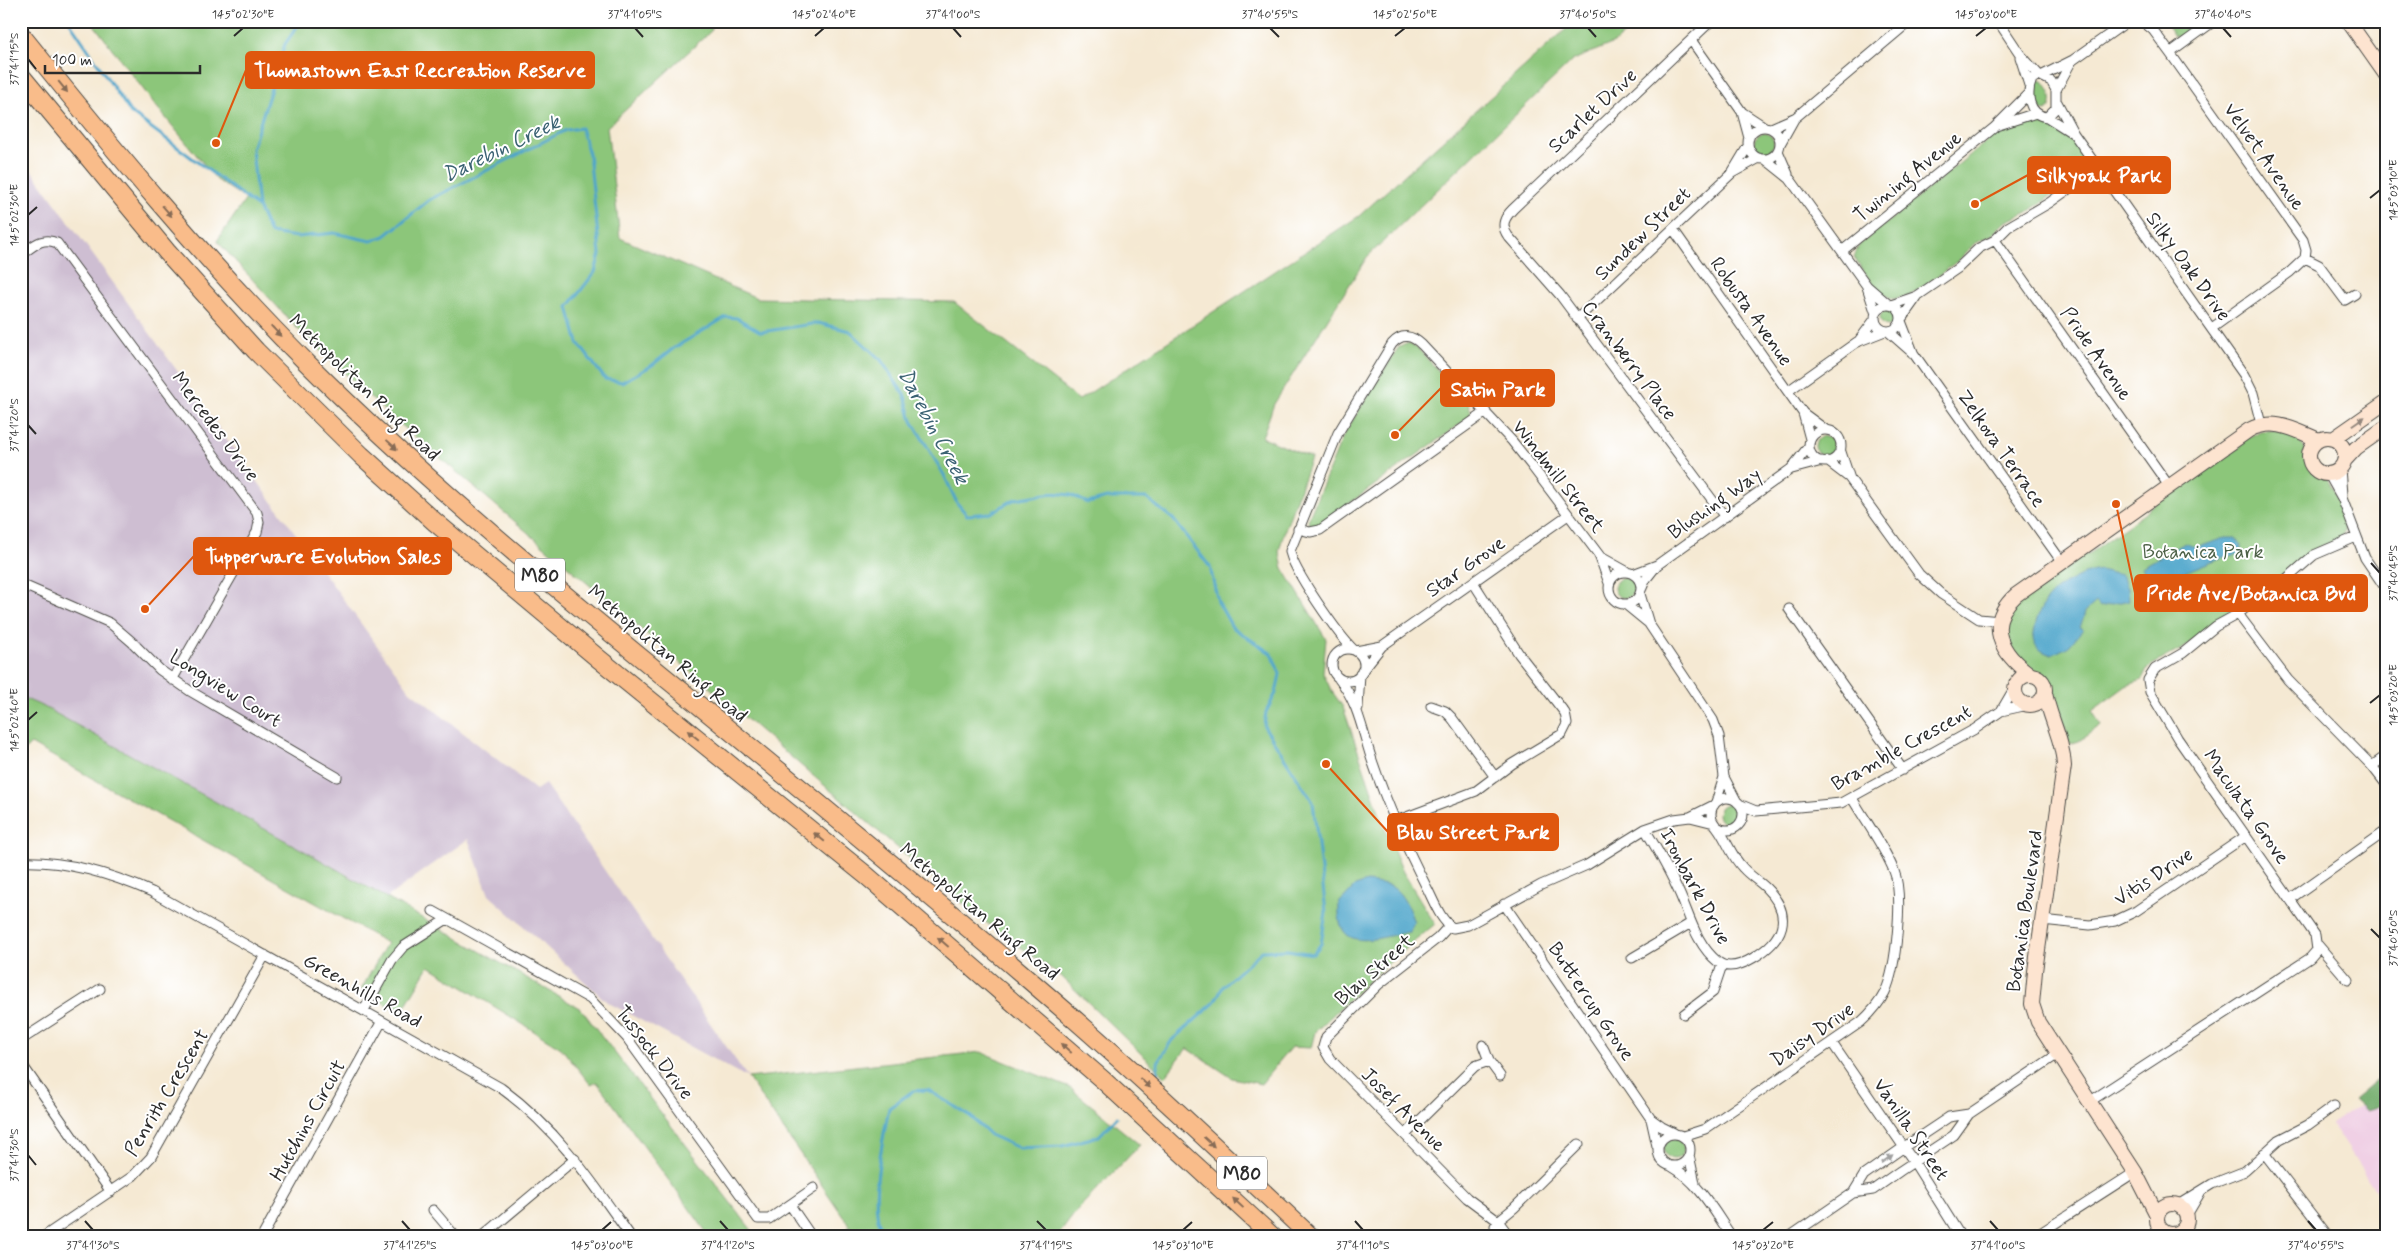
<svg xmlns="http://www.w3.org/2000/svg" width="2407" height="1258" font-family="Mynerve,sans-serif">
  <style>
    .built { fill: #f0d0e5 }
    .industrial { fill: #cebed2 }
    .green { fill: #8cc67a; stroke: #5c7852 }
    .forest { fill: #71ab6a; stroke: #4e6b4a }
    .water { fill: #4ea5cb; stroke: #3c687b }
    .lines { fill: none; stroke-linecap: round; stroke-linejoin: round }
    .stream { stroke: #4ea5cb; stroke-width: 3 }
    .street-casing { stroke: #494844; stroke-width: 11 }
    .secondary-casing { stroke: #494844; stroke-width: 16 }
    .highway-casing { stroke: #494844; stroke-width: 20 }
    .street { stroke: #fff; stroke-width: 9 }
    .secondary { stroke: #fde4d0; stroke-width: 14 }
    .highway { stroke: #f9bc8a; stroke-width: 18 }
    .oneway { fill: #886c56 }
    .oneway2 { fill: #94887e }
    .oneway3 { fill: #a0a0a0 }
    .ticks { fill: none; stroke: #2b2b2b; stroke-width: 2 }
    .labels { text-anchor: middle; stroke-width: 4; stroke-linejoin: round; paint-order: stroke }
    .shield { fill: #fff; stroke: #6b6b6b; stroke-width: 1 }
    .shield-label { font-size: 19px; font-weight: bold; fill: #2b2b2b }
    .street-label { font-size: 20px; fill: #2b2b2b; stroke: #fff }
    .park-label { font-size: 20px; fill: #4d6147; stroke: #fff }
    .water-label { font-size: 21px; font-style: italic; fill: #3b6273; stroke: #fff }
    .leader { fill: none; stroke: #df570e; stroke-width: 2 }
    .callout-dot { fill: #df570e; stroke: #fff; stroke-width: 2 }
    .callout { fill: #df570e; stroke: #df570e; stroke-width: 2 }
    .callout-label { font-size: 21px; text-anchor: middle; font-weight: bold; fill: #fff }
    .neatline { fill: none; stroke: #2b2b2b; stroke-width: 2 }
    .ticks-label { font-size: 12px; text-anchor: middle; fill: #2b2b2b }
  </style>
  <rect width="100%" height="100%" fill="#fff"/>
  <filter id="ink" filterUnits="userSpaceOnUse"><feTurbulence type="fractalNoise" baseFrequency=".02" numOctaves="2"/><feDisplacementMap in="SourceGraphic" scale="10" xChannelSelector="R" yChannelSelector="G"/><feConvolveMatrix kernelMatrix="1 2 1 2 8 2 1 2 1" color-interpolation-filters="sRGB"/></filter>
  <filter id="wash" filterUnits="userSpaceOnUse"><feTurbulence type="fractalNoise" baseFrequency=".0096" numOctaves="4" result="noise"/><feDisplacementMap in="SourceGraphic" scale="20" xChannelSelector="R" yChannelSelector="G"/><feGaussianBlur stdDeviation="1.12" result="paint"/><feColorMatrix in="noise" values="0 0 0 0 0 0 0 0 0 0 0 0 0 0 0 0 0 1.4 0 .05"/><feComposite in="paint" operator="in"/></filter>
  <g filter="url(#wash)">
    <rect width="100%" height="100%" fill="#f5e9d3"/>
    <path class="built" d="M2386 1088V1206L2331 1124Z"/>
    <path class="industrial" d="M21 156 410 691 536 790 545 784 748 1078 607 1002 489 895 468 839 386 898 44 707 21 697Z"/>
    <path class="green" d="M91 21H708L712 30 607 127 620 238 757 298 954 302 1079 400 1359 216 1575 21H1640L1614 43 1573 60 1367 257 1274 404 1262 437 1311 458 1284 533 1279 551 1283 568 1326 639 1323 673 1331 690 1343 707 1382 821 1403 872 1435 924 1371 978 1315 1032 1311 1048 1291 1047 1261 1084 1232 1078 1187 1048 1165 1077 1061 976 980 918 384 410 296 327 217 241 246 199 217 180 156 106Z
      M2164 21H2203L2181 37 2174 36Z
      M2038 80 2043 81C2050 89 2056 104 2046 111L2040 110C2033 101 2031 89 2038 80Z
      M2031 119C2060 126 2069 135 2085 160L2083 173 2030 211 2005 222 1991 236 1975 243 1956 263 1909 296 1893 299 1878 292 1854 257 1859 245 2002 129Z
      M1754 143a10 10 0 1 1 20 0a10 10 0 1 1-20 0Z
      M1880 318a8 8 0 1 1 16 0a8 8 0 1 1-16 0Z
      M1408 343 1418 349 1468 402 1471 412 1470 417 1316 527H1310L1308 520 1344 434 1398 348Z
      M2277 430 2293 436 2299 441 2305 449 2311 467 2327 479 2333 489 2345 524 2344 532 2340 538 2306 554 2288 572 2253 595 2236 611 2213 623 2185 647 2152 665 2147 670 2142 680 2126 686 2092 711 2101 725 2079 741 2069 744 2066 729 2052 706 2048 683 2044 677 2033 670 2009 647 2005 629 2007 620 2009 613 2023 597 2026 598 2041 587 2042 583 2084 554 2087 555 2148 511 2150 507 2195 476 2197 477 2243 444 2244 440 2260 431Z
      M1815 446a10 10 0 1 1 20 0a10 10 0 1 1-20 0Z
      M1614 588a10 10 0 1 1 20 0a10 10 0 1 1-20 0Z
      M21 697 44 707 317 858 581 1009 757 1237H710L597 1082 591 1085 561 1048 429 966 401 1013 361 990 387 943 31 744 21 753Z
      M1718 814a10 10 0 1 1 20 0a10 10 0 1 1-20 0Z
      M981 1052 1070 1088 1140 1145 1078 1209 1057 1237H835L850 1226 748 1078Z
      M1664 1149a10 10 0 1 1 20 0a10 10 0 1 1-20 0Z"/>
    <path class="forest" d="M2379 1078H2386V1097L2376 1107 2366 1110 2354 1099Z"/>
    <path class="water" d="M2225 538H2237L2242 546 2240 554C2208 557 2181 581 2148 578L2142 567 2185 543C2199 552 2210 541 2225 538Z
      M2100 570 2121 575 2128 588 2129 600 2100 607 2096 602 2085 612 2080 628 2083 629 2069 646 2052 655C2042 652 2035 648 2033 638 2035 629 2036 619 2040 611 2049 590 2078 573 2100 570Z
      M1367 882C1375 883 1385 884 1392 887 1403 893 1410 911 1414 922L1409 932C1377 937 1335 957 1339 903L1355 886Z"/>
    <g class="lines">
      <path class="stream" d="M69 21 130 112 258 207
        M301 21 285 44 252 149 258 207 270 233 297 237 334 233 371 241 385 236 429 200 566 130 581 128 589 154 600 254 595 272 568 307 578 343 605 379 622 382 651 366 674 348 726 317 737 318 761 332 818 323 850 331 881 360 905 396 912 421 944 475 957 503 967 515 991 513 1015 499 1052 493 1071 495 1088 503 1107 498H1146L1173 519 1210 567 1218 602 1232 627 1272 654 1280 674 1276 693 1266 712 1264 726 1313 802 1326 912 1321 944 1313 954 1287 950 1262 951 1224 985 1213 1004 1172 1040 1158 1062 1157 1073
        M885 1237C866 1212 883 1139 889 1108L913 1091 928 1090 970 1116 990 1135 1019 1148 1062 1146 1099 1136 1117 1117"/>
    </g>
  </g>
  <g filter="url(#ink)">
    <g class="lines">
      <defs>
        <path id="street" d="M1711 21 1513 209C1505 217 1500 225 1508 236L1560 295 1725 517
          M1998 21 2020 54 2039 75
          M2142 21 2153 30 2170 53 2303 240 2306 250 2305 258 2319 265 2345 300 2355 294
          M1691 40 1742 112 1765 127
          M2170 53 2214 21
          M2020 57 2029 85
          M2039 75 2051 81 2056 90V108L2047 117C2028 115 2026 94 2032 79Z
          M2043 75 2073 60 2128 21
          M2056 90 2071 62
          M2057 102 2074 134 2244 375 2253 393 2261 424
          M1742 112 1749 138
          M2047 117 2074 134
          M1999 125 2036 113
          M1748 143a16 16 0 1 1 32 0a16 16 0 1 1-32 0Z
          M1771 128 1796 117 1910 21
          M1780 144 1794 119
          M1778 151 1788 174
          M1765 159 1790 179 1867 286 1889 305
          M1733 171 1748 146
          M1673 229 1803 413 1810 439
          M1995 240 2169 486
          M1842 251 1995 127 2028 94
          M21 255C33 246 42 236 57 243L257 513 259 522 257 532 172 680
          M1867 287 1876 314
          M1875 318a13 13 0 1 1 26 0a13 13 0 1 1-26 0Z
          M1891 305 1917 296 1958 268 1979 248 1995 240 2008 227 2049 203 2098 168
          M1902 318 1917 297
          M1577 319 1732 173 1759 158
          M1901 321 1913 352
          M2212 328 2290 272 2305 258
          M1889 332 1914 354 2062 562
          M1858 342 1875 319
          M1788 391 1857 342 1885 331
          M1803 413 1826 430
          M1809 446a16 16 0 1 1 32 0a16 16 0 1 1-32 0Z
          M1840 449 1850 479 1919 574 1941 594 1979 619 2000 621
          M1827 461 1848 477
          M2340 468 2342 495
          M1792 469 1822 461
          M2328 473 2342 498 2365 558 2386 589
          M1298 529 1310 532 1320 530 1486 412
          M1599 556 1626 571
          M1609 588a16 16 0 1 1 32 0a16 16 0 1 1-32 0Z
          M1633 574 1657 565 1791 469 1809 446
          M21 584 110 623 132 642 160 670 190 691 337 777
          M1641 590 1646 579 1657 565
          M1640 594 1649 624 1713 720 1719 736 1724 777 1737 802
          M1625 604 1647 622
          M1789 609 1903 770
          M2238 614 2288 680 2372 766 2386 784
          M1332 665a16 16 0 1 1 32 0a16 16 0 1 1-32 0Z
          M1354 650C1339 636 1292 569 1290 551L1338 433 1392 344C1402 333 1412 335 1422 345L1512 441 1531 465 1599 555 1609 583
          M1356 651 1382 646
          M1362 671 1382 646 1568 515
          M1339 679C1359 703 1363 735 1373 763 1388 807 1407 849 1428 890 1434 902 1441 921 1453 928L1468 925 1541 885 1587 865 1645 829 1674 819 1690 817 1714 805
          M1431 706 1445 711 1452 718 1495 777
          M1358 708 1360 674
          M2001 711 2015 687
          M2372 766 2386 756
          M1711 814a16 16 0 1 1 32 0a16 16 0 1 1-32 0Z
          M1716 802 1724 777
          M1739 804 1756 811 1841 803 1975 729 2001 711 2028 705
          M1690 817 1714 823
          M1396 821 1476 791 1512 764 1562 734 1567 724 1565 713 1519 654 1473 582
          M1645 829C1656 848 1667 866 1676 886 1689 911 1694 943 1718 962 1728 970 1743 964 1753 958 1784 940 1794 915 1766 888 1759 881 1750 876 1743 868 1731 856 1727 840 1717 827
          M21 862C67 860 111 874 152 892L501 1088C558 1130 591 1180 631 1237
          M2290 899 2386 831
          M1504 904 1651 1119 1662 1127 1674 1133
          M433 911 590 999 627 1038 758 1219H769L814 1188
          M2042 920 2090 925 2115 921 2136 911 2246 836
          M1449 926 1438 938 1378 985 1326 1037 1323 1047 1330 1059 1467 1198 1498 1221 1510 1237
          M2318 945 2348 980
          M1632 958 1691 923
          M364 1010 392 960 403 947 447 919
          M1684 1014 1713 992 1722 965
          M21 1040 100 989
          M1832 1043 1914 1162 1961 1237
          M1483 1045 1489 1061 1500 1076
          M21 1063 111 1192
          M2089 1102 2310 958 2317 950 2315 935 2178 739 2150 692 2148 680 2155 669 2183 653 2216 626 2238 614 2265 592 2284 581 2314 555 2356 537
          M1651 1119 1657 1146
          M1658 1150a16 16 0 1 1 32 0a16 16 0 1 1-32 0Z
          M1405 1135 1475 1066 1489 1061
          M1683 1136 1705 1129 1861 1022C1871 1013 1879 1004 1885 992 1896 969 1904 895 1894 871 1884 846 1866 822 1852 798
          M2264 1153 2329 1237
          M1689 1155 1695 1183
          M1671 1166C1699 1182 1714 1211 1732 1237
          M1853 1193 1873 1190 1900 1171 1954 1135 1969 1114 2058 1054
          M790 1205 812 1237
          M2178 1205 2212 1184 2245 1171 2279 1140 2308 1125 2334 1106
          M433 1210 456 1237
          M2187 1215 2200 1193
          M1495 1226 1498 1221 1514 1208 1579 1144
          M43 1237 133 1176 151 1157 265 955
          M262 1237 382 1021
          M482 1237 575 1159
          M1789 1237 1853 1193 1864 1175 1904 1147 1949 1117 1969 1114
          M2034 1237 2135 1172"/>
        <path id="secondary" d="M2348 21 2386 75
          M2309 456a18 18 0 1 1 36 0a18 18 0 1 1-36 0Z
          M2333 439 2386 402
          M2344 461 2356 448 2386 427
          M2015 690a15 15 0 1 1 30 0a15 15 0 1 1-30 0Z
          M2031 675C2001 654 1984 624 2016 595L2249 430C2274 417 2295 430 2319 440
          M2045 693C2050 719 2063 740 2064 766L2035 971 2032 1004 2038 1022 2135 1172 2157 1215
          M2157 1219a15 15 0 1 1 30 0a15 15 0 1 1-30 0Z"/>
        <path id="highway" d="M21 35C112 148 204 260 307 363 466 522 645 659 818 803 918 886 1019 969 1116 1056 1182 1115 1246 1176 1311 1237
          M21 76 167 252 256 351 361 455 435 522 599 659 867 876 1103 1080 1273 1237"/>
      </defs>
      <use href="#street" class="street-casing"/>
      <use href="#secondary" class="secondary-casing"/>
      <use href="#highway" class="highway-casing"/>
      <use href="#street" class="street"/>
      <use href="#secondary" class="secondary"/>
      <use href="#highway" class="highway"/>
    </g>
    <defs><path id="oneway-solid" d="M-6-.8H1V-3.2L6.5 0L1 3.2V.8H-6Z" transform="scale(1.25)"/></defs>
    <g class="oneway">
      <use href="#oneway-solid" transform="translate(63 87) rotate(51)"/>
      <use href="#oneway-solid" transform="translate(167 211) rotate(49)"/>
      <use href="#oneway-solid" transform="translate(276 331) rotate(47)"/>
      <use href="#oneway-solid" transform="translate(392 445) rotate(43)"/>
      <use href="#oneway-solid" transform="translate(693 735) rotate(-141)"/>
      <use href="#oneway-solid" transform="translate(819 837) rotate(-141)"/>
      <use href="#oneway-solid" transform="translate(943 942) rotate(-139)"/>
      <use href="#oneway-solid" transform="translate(1066 1048) rotate(-139)"/>
      <use href="#oneway-solid" transform="translate(1145 1083) rotate(42)"/>
      <use href="#oneway-solid" transform="translate(1209 1142) rotate(43)"/>
      <use href="#oneway-solid" transform="translate(1238 1203) rotate(-137)"/>
    </g>
    <use class="oneway2" href="#oneway-solid" transform="translate(2359 421) rotate(-35)"/>
    <use class="oneway3" href="#oneway-solid" transform="translate(1887 1159) rotate(-35)"/>
  </g>
  <path class="ticks" d="M635 28 643 37M953 28 961 37M1270 28 1279 37M1588 28 1596 37M2223 28 2231 37M234 36 243 28M815 36 824 28M1395 36 1405 28M1976 36 1986 28M28 59 36 69M2370 198 2380 190M28 215 37 207M28 425 36 434M2371 563 2380 573M2370 703 2380 695M28 720 37 712M2371 929 2380 938M28 1155 36 1165M85 1221 93 1230M402 1221 410 1230M720 1221 728 1230M1037 1221 1046 1230M1355 1221 1363 1230M1990 1221 1998 1230M2308 1221 2316 1230M602 1230 611 1222M1183 1230 1192 1222M1763 1230 1773 1222"/>
  <g class="labels">
    <g class="shield">
      <rect x="515" y="558.5" width="50" height="33" rx="4"/>
      <rect x="1217" y="1156.5" width="50" height="33" rx="4"/>
    </g>
    <g class="shield-label">
      <text x="540" y="582">M80</text>
      <text x="1242" y="1180">M80</text>
    </g>
    <g class="street-label">
      <text transform="translate(1592 110) rotate(-43)" y="7">Scarlet Drive</text>
      <text transform="translate(2265 156) rotate(55)" y="7">Velvet Avenue</text>
      <text transform="translate(1907 176) rotate(-39)" y="7">Twining Avenue</text>
      <text transform="translate(1642 233) rotate(-44)" y="7">Sundew Street</text>
      <text transform="translate(2189 266) rotate(54)" y="7">Silky Oak Drive</text>
      <text transform="translate(1752 311) rotate(55)" y="7">Robusta Avenue</text>
      <text transform="translate(2097 353) rotate(55)" y="7">Pride Avenue</text>
      <text transform="translate(1630 360) rotate(53)" y="7">Cranberry Place</text>
      <text transform="translate(365 387) rotate(44)" y="7">Metropolitan Ring Road</text>
      <text transform="translate(216 426) rotate(53)" y="7">Mercedes Drive</text>
      <text transform="translate(2002 448) rotate(55)" y="7">Zelkova Terrace</text>
      <text transform="translate(1559 476) rotate(52)" y="7">Windmill Street</text>
      <text transform="translate(1714 503) rotate(-35)" y="7">Blushing Way</text>
      <text transform="translate(1465 566) rotate(-35)" y="7">Star Grove</text>
      <text transform="translate(668 653) rotate(40)" y="7">Metropolitan Ring Road</text>
      <text transform="translate(226 688) rotate(32)" y="7">Longview Court</text>
      <text transform="translate(1901 747) rotate(-29)" y="7">Bramble Crescent</text>
      <text transform="translate(2247 806) rotate(55)" y="7">Maculata Grove</text>
      <text transform="translate(2153 876) rotate(-33)" y="7">Vitis Drive</text>
      <text transform="translate(1696 886) rotate(62)" y="7">Ironbark Drive</text>
      <text transform="translate(980 911) rotate(40)" y="7">Metropolitan Ring Road</text>
      <text transform="translate(2024 911) rotate(-82)" y="7">Botanica Boulevard</text>
      <text transform="translate(1374 969) rotate(-41)" y="7">Blau Street</text>
      <text transform="translate(363 990) rotate(29)" y="7">Greenhills Road</text>
      <text transform="translate(1592 1001) rotate(56)" y="7">Buttercup Grove</text>
      <text transform="translate(1812 1034) rotate(-35)" y="7">Daisy Drive</text>
      <text transform="translate(655 1052) rotate(52)" y="7">Tussock Drive</text>
      <text transform="translate(166 1092) rotate(-59)" y="7">Penrith Crescent</text>
      <text transform="translate(1404 1109) rotate(45)" y="7">Josef Avenue</text>
      <text transform="translate(307 1120) rotate(-61)" y="7">Hutchins Circuit</text>
      <text transform="translate(1912 1129) rotate(56)" y="7">Vanilla Street</text>
    </g>
    <g class="park-label">
      <text x="2203" y="558">Botanica Park</text>
    </g>
    <g class="water-label">
      <text transform="translate(501 148) rotate(-26)" y="7">Darebin Creek</text>
      <text transform="translate(934 426) rotate(62)" y="7">Darebin Creek</text>
    </g>
  </g>
  <path class="leader" d="M216 143L246 70M1975 204L2028 175M1395 435L1441 388M145 609L194 556M2116 504L2135 593M1326 764L1388 832"/>
  <g class="callout-dot">
    <circle cx="216" cy="143" r="5"/>
    <circle cx="1975" cy="204" r="5"/>
    <circle cx="1395" cy="435" r="5"/>
    <circle cx="145" cy="609" r="5"/>
    <circle cx="2116" cy="504" r="5"/>
    <circle cx="1326" cy="764" r="5"/>
  </g>
  <g class="callout">
    <rect x="246" y="52" width="348" height="36" rx="5"/>
    <rect x="2028" y="157" width="142" height="36" rx="5"/>
    <rect x="1441" y="370" width="113" height="36" rx="5"/>
    <rect x="194" y="538" width="257" height="36" rx="5"/>
    <rect x="2135" y="575" width="232" height="36" rx="5"/>
    <rect x="1388" y="814" width="170" height="36" rx="5"/>
  </g>
  <g class="callout-label">
    <text x="420" y="77">Thomastown East Recreation Reserve</text>
    <text x="2099" y="182">Silkyoak Park</text>
    <text x="1498" y="396">Satin Park</text>
    <text x="323" y="563">Tupperware Evolution Sales</text>
    <text x="2251" y="600">Pride Ave/Botanica Bvd</text>
    <text x="1473" y="839">Blau Street Park</text>
  </g>
  <rect width="2407" height="1258" fill="none" stroke="#fff" stroke-width="55"/>
  <path d="M45 65v8h155v-8" fill="none" stroke="#2b2b2b" stroke-width="2.5"/>
  <text x="52" y="65" font-size="15" fill="#2b2b2b" stroke="#ffffff" stroke-width="4" paint-order="stroke">100 m</text>
  <rect x="28" y="28" width="2352" height="1202" class="neatline"/>
  <g class="ticks-label">
    <text x="243" y="18">145°02'30"E</text>
    <text x="635" y="18">37°41'05"S</text>
    <text x="824" y="18">145°02'40"E</text>
    <text x="953" y="18">37°41'00"S</text>
    <text x="1270" y="18">37°40'55"S</text>
    <text x="1405" y="18">145°02'50"E</text>
    <text x="1588" y="18">37°40'50"S</text>
    <text x="1986" y="18">145°03'00"E</text>
    <text x="2223" y="18">37°40'40"S</text>
    <text transform="translate(14 59) rotate(-90)" y="4">37°41'15"S</text>
    <text transform="translate(2393 190) rotate(-90)" y="4">145°03'10"E</text>
    <text transform="translate(14 215) rotate(-90)" y="4">145°02'30"E</text>
    <text transform="translate(14 425) rotate(-90)" y="4">37°41'20"S</text>
    <text transform="translate(2393 573) rotate(-90)" y="4">37°40'45"S</text>
    <text transform="translate(2393 695) rotate(-90)" y="4">145°03'20"E</text>
    <text transform="translate(14 720) rotate(-90)" y="4">145°02'40"E</text>
    <text transform="translate(2393 938) rotate(-90)" y="4">37°40'50"S</text>
    <text transform="translate(14 1155) rotate(-90)" y="4">37°41'30"S</text>
    <text x="93" y="1249">37°41'30"S</text>
    <text x="410" y="1249">37°41'25"S</text>
    <text x="602" y="1249">145°03'00"E</text>
    <text x="728" y="1249">37°41'20"S</text>
    <text x="1046" y="1249">37°41'15"S</text>
    <text x="1183" y="1249">145°03'10"E</text>
    <text x="1363" y="1249">37°41'10"S</text>
    <text x="1763" y="1249">145°03'20"E</text>
    <text x="1998" y="1249">37°41'00"S</text>
    <text x="2316" y="1249">37°40'55"S</text>
  </g>
</svg>
